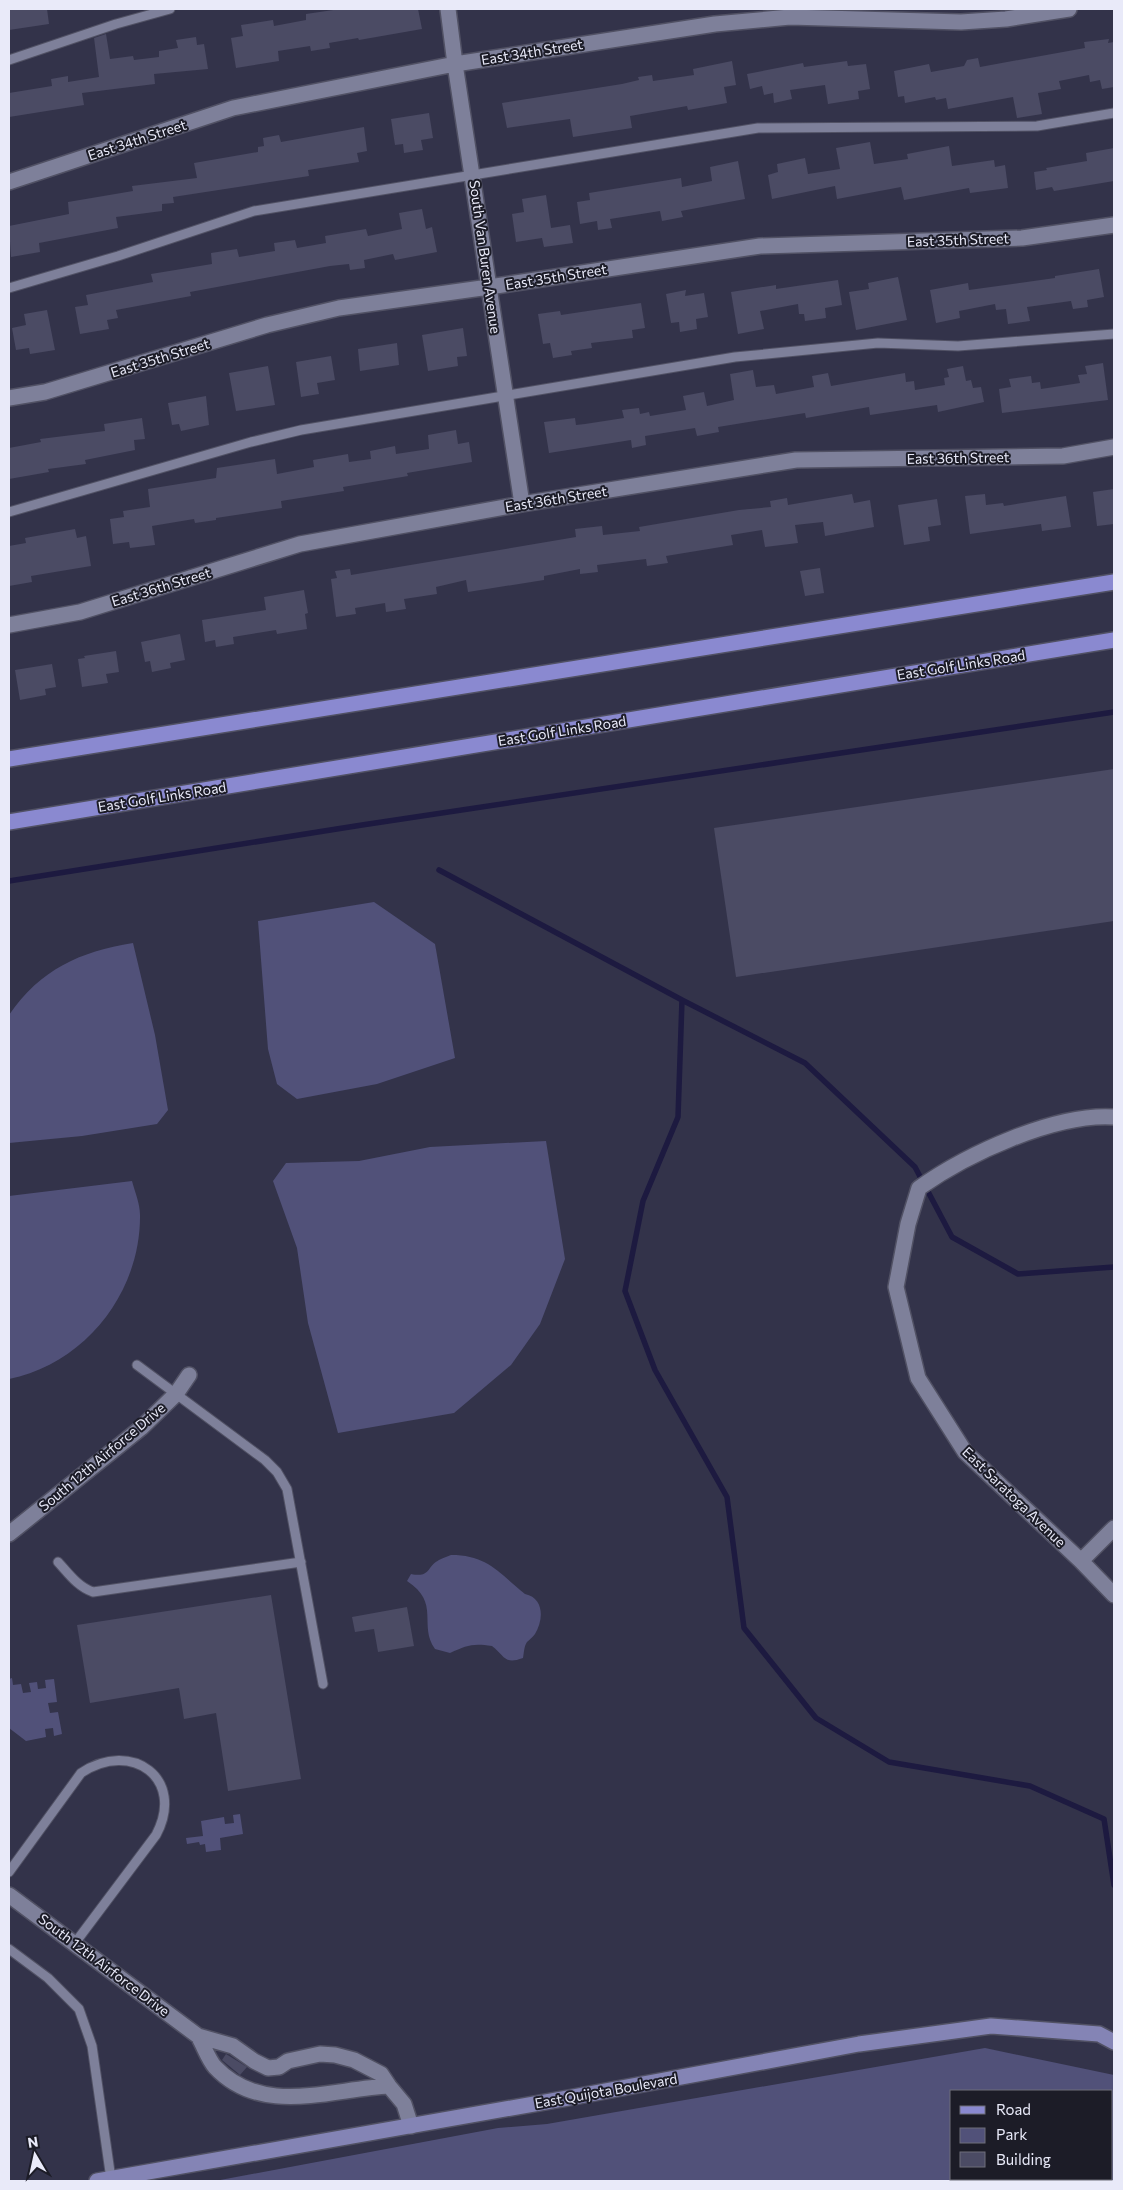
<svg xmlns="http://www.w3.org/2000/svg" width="1123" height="2190" font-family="Commissioner,sans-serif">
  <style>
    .green { fill: #515179; fill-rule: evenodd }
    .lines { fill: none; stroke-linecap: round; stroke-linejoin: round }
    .stream { stroke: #1d1a40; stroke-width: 5.5 }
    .building { fill: #4b4b64 }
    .lane-casing { stroke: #515164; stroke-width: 11 }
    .street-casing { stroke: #515164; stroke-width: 18 }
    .secondary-casing { stroke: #515164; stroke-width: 18 }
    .primary-casing { stroke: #515164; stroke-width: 18 }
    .lane { stroke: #7e809a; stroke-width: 9 }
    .street { stroke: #7e809a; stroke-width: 15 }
    .secondary { stroke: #8484b5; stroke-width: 15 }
    .primary { stroke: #8a89d0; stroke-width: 15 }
    .labels { text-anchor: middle; stroke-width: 4; stroke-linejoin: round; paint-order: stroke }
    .street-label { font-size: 14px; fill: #e9eaf9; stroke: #1c1c27 }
  </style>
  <rect width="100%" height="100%" fill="#33334a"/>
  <path class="green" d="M374 902 435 944 455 1058 377 1084 297 1099 277 1084 268 1049 258 921Z
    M133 943 155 1035 168 1110 157 1124 82 1136 9 1143V1015C41 969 79 952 133 943Z
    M546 1141 565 1259 540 1324 511 1365 454 1413 338 1433 308 1323 297 1248 273 1181 286 1163 359 1161 430 1147Z
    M132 1181C135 1192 140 1204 140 1215 141 1292 85 1364 9 1379V1196Z
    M451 1555C487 1555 498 1572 525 1594 544 1598 544 1619 535 1634 533 1637 530 1639 527 1642 524 1646 524 1653 523 1658 504 1665 505 1656 492 1646 473 1643 467 1645 450 1653L435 1649C418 1625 441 1603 407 1581L411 1574C431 1578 426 1567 439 1560 442 1558 447 1557 451 1555Z
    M12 1678 13 1685 21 1684 23 1693 31 1692 29 1683 37 1682 38 1689 46 1688 45 1680 54 1679 57 1702 48 1703 50 1713 58 1712 62 1734 54 1736 53 1728 45 1729 46 1737 26 1741 9 1728V1679Z
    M240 1814 243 1834 220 1838 221 1850 206 1852 205 1844 200 1845 199 1842 187 1844 186 1838 203 1836 201 1821 224 1817 225 1824 234 1823 233 1815Z
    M985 2048 1114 2075V2181H215L498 2128 547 2124ZM1112 2091V2179H952V2091Z"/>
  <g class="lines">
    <path class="stream" d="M439 870 682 1000 678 1117 643 1201 625 1291 655 1370 727 1497 744 1628 816 1718 889 1762 1030 1786 1104 1819 1114 1885
      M9 881 362 825 1114 712
      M682 1000 805 1063 915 1167 952 1237 1018 1274 1114 1267"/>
  </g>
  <path class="building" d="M9 9H47L49 24 9 30Z
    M340 9H418L422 29 359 40 358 38 329 43 330 48 311 51 310 46 278 51 279 61 236 68 231 38 243 36 241 25 273 20 274 26 306 20V14Z
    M106 34 110 59 133 56 134 60 159 57V51L178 48 176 40 196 37 197 45 204 44 208 69 154 74 155 84 82 93 84 105 9 117V93L52 86 51 79 68 76V82L99 77 94 38Z
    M1109 39 1108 43 1114 42V87L1102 89 1100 80 1090 82 1089 75 1059 81 1061 89 1038 93 1042 114 1017 118 1013 97 948 109 946 98 936 100 935 97 905 103 904 96 898 97 894 71 929 64 931 72 964 66 967 60 978 58 980 67 1085 48 1084 42Z
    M732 61 736 85 724 87 727 103 688 110 687 106 630 116 632 128 573 137 570 119 507 128 502 103 622 84 639 80 638 77 652 75 653 81 694 75 693 69Z
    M847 61 848 66 866 64 870 89 858 91 859 99 828 104 825 85 790 90 792 99 774 103 773 93 764 95 762 86 750 89 747 74 803 63 804 67Z
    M429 113 433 138 421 140 423 150 404 153 403 144 395 145 391 119Z
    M364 127 367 151 357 153 359 162 308 170 309 176 173 197 174 203 162 204V211L116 217 118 228 39 243 40 252 11 257 9 226 69 214 68 202 133 191 132 186 197 178 194 163 258 152V147L264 146 263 138 279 135 281 142Z
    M870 142 874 164 908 159 907 154 949 146 952 166 994 160 995 167 1005 165 1008 188 970 193 969 188 904 200 901 187 837 199 835 186 772 199 768 175 778 172 777 164 805 158 808 174 840 169 836 148Z
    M1114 148V181L1054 191 1052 187 1036 190 1034 172 1047 170 1046 168 1087 161 1086 153Z
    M738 161 745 199 681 211 683 217 662 221 660 211 610 219 612 228 598 230 597 221 580 224 577 202 590 200 589 193 681 178 682 187 712 181 710 167Z
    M546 195 551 228 570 225 573 243 544 247 542 238 516 242 512 214 524 212 522 199Z
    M422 209 426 229 432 227 437 252 395 260 393 254 364 260 365 268 350 270 349 264 330 266 190 292 191 296 116 310 118 318 107 320 109 329 80 334 75 307 88 305 86 295 153 282 151 274 212 264 211 253 237 249 239 257 275 251 274 243 295 240 297 248 326 243 325 236 366 229 368 236 402 229 399 213Z
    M1099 269 1104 297 1087 300 1088 307 1073 309 1071 301 1027 307 1030 321 1008 324 1006 309 996 310 995 304 959 311 960 318 936 323 930 290 968 283 969 290 1055 278V276Z
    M898 277 907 320 856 330 849 292 869 289 868 283Z
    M838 280 842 305 825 308 826 318 805 321 804 314H799L798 304 760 311 764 329 738 334 731 292 776 285V289Z
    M686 290 685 296 704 293 708 317 696 319 697 329 680 332 679 322 671 323 666 294Z
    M641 303 645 328 632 330 633 338 591 343 592 348 571 351 572 355 553 358 550 343 543 344 538 314 560 311 561 315Z
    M47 310 55 350 30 354 29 348 16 350 12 328 26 325 24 314Z
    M463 328 467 356 457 357 458 366 428 371 422 335Z
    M397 343 399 365 360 371 358 349Z
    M331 356 335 380 317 383 319 394 301 397 296 362Z
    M1103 363 1108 400 1002 413 999 389 1011 387 1009 379 1031 376 1032 383 1040 382 1041 389 1080 383 1078 375 1087 374 1085 366Z
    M268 366 275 405 236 411 229 373Z
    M963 366 966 381 971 380 973 388 981 387 984 402 938 412 937 405 870 415 869 407 806 418 805 413 718 427 719 432 697 436 695 428 645 436 646 445 632 448 631 440 549 453 544 422 575 418 576 425 585 424 624 418 622 410 639 408 640 414 649 412 650 416 686 410 683 396 704 392 707 406 734 400 730 374 753 370 756 387 774 385 776 394 814 387 812 376 828 373 831 386 905 373 906 382 914 381 915 390 945 385 944 378 949 377 947 369Z
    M206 396 209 425 181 431 179 424 172 425 168 403Z
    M142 418 145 439 134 440 135 450 85 460 86 464 48 469 49 472 9 479V448L41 442 40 439 105 431 104 424Z
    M456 430 458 444 469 442 472 462 407 473 408 476 343 487 344 491 281 501 282 508 216 518V520L195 523 194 519 152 526 155 545 130 548 129 542 113 544 110 519 124 517 123 511 150 507 148 489 216 478 217 468 275 459 277 474 314 467 313 460 348 454 349 462 371 459 370 451 395 446 396 454 429 449 428 435Z
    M1114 489V524L1097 526 1093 492Z
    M852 494 854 503 870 500 874 527 825 536 823 522 795 525 798 543 765 547 762 530 731 535 733 545 666 556 668 563 647 566 646 559 597 565 598 572 580 574V569L544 576V580L468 592 466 580 436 587 437 594 404 599 406 609 386 612 385 603 355 608 356 614 336 617 331 579 337 578 335 571 350 569 351 575 576 537 575 529 602 526 603 535 640 531 639 527 739 510 771 507 770 501 787 498 788 505Z
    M985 494 986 505 1003 503 1004 506 1066 496 1071 527 1042 531 1041 524 970 534 965 496Z
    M937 499 941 525 928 527 930 541 904 545 898 505Z
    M75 529 77 538 86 536 91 566 31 576 32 582 9 586V546L26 543 25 538Z
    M820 568 824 593 805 596 800 571Z
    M304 590 308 613 305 614 307 629 277 634 276 630 233 637 234 644 216 647 215 640 205 642 202 620 266 610 264 597Z
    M180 634 185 660 170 663 171 668 152 672 150 661 145 662 141 642Z
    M116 651 119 672 106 674 108 683 82 687 78 659 85 658 84 656Z
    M52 664 56 687 45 689 46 695 20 700 15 670Z
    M1114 769V921L736 977 714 828Z
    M271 1595 301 1779 228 1791 216 1713 184 1719 179 1688 90 1703 77 1625Z
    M407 1607 414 1646 378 1652 374 1629 355 1632 352 1617Z
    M226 2054 247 2067 240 2075 222 2060Z"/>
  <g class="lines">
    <defs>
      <path id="lane" d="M9 60 116 24 170 9
        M9 288 118 256 254 211 758 128 1037 126 1114 113
        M9 512 251 442 301 430 735 357 878 343 958 346 1114 334
        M137 1365 265 1460 277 1472 287 1489 323 1684
        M58 1562C69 1574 78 1587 93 1592L301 1562
        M9 1872 81 1773C132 1739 186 1779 156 1835L75 1943
        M9 1949 48 1978 79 2009 92 2046 111 2179"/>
      <path id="street" d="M448 9 455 64 522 504
        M9 182 233 108 455 64 715 24 790 17 961 22 1006 19 1069 9
        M9 398 45 392 267 325 339 308 489 287 760 246 1022 238 1114 225
        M9 625 80 612 300 544 522 504 796 460 1063 456 1114 447
        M1114 1117C1055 1113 967 1154 919 1188L908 1224 896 1287 918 1378 965 1452 1081 1561 1114 1595
        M9 1534 141 1428 176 1394 189 1375
        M1081 1561 1114 1528
        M9 1895 198 2036
        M389 2086C330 2089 262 2117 215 2067 208 2059 204 2046 198 2036L233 2046 254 2061 268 2068 279 2067 288 2061 320 2054 335 2055 354 2060 381 2074 389 2086 404 2104 411 2126"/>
      <path id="secondary" d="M97 2181 568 2098 859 2044 991 2026 1099 2034 1114 2042"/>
      <path id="primary" d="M9 759 1114 582
        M9 822 1114 640"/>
    </defs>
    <use href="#lane" class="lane-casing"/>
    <use href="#street" class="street-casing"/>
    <use href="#secondary" class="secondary-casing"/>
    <use href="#primary" class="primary-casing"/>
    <use href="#lane" class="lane"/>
    <use href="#street" class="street"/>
    <use href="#secondary" class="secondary"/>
    <use href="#primary" class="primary"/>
  </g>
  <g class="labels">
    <g class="street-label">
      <text transform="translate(532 52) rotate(-9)" y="5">East 34th Street</text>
      <text transform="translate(137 140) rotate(-18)" y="5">East 34th Street</text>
      <text transform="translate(958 240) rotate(-2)" y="5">East 35th Street</text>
      <text transform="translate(485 257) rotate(82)" y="5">South Van Buren Avenue</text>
      <text transform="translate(556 277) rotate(-9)" y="5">East 35th Street</text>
      <text transform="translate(160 358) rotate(-17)" y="5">East 35th Street</text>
      <text transform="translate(958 458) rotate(-1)" y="5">East 36th Street</text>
      <text transform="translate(556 499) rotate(-9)" y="5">East 36th Street</text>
      <text transform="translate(161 587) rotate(-17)" y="5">East 36th Street</text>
      <text transform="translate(961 665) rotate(-9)" y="5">East Golf Links Road</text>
      <text transform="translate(562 731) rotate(-9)" y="5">East Golf Links Road</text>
      <text transform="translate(162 797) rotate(-9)" y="5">East Golf Links Road</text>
      <text transform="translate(102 1457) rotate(-40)" y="5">South 12th Airforce Drive</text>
      <text transform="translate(1014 1497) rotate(44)" y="5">East Saratoga Avenue</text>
      <text transform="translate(104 1965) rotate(37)" y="5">South 12th Airforce Drive</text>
      <text transform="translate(606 2091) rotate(-10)" y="5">East Quijota Boulevard</text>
    </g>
  </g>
  <rect width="1123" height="2190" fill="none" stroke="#e9eaf9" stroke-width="20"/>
  <rect x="950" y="2090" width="162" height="90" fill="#1c1c27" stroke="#6e6e7b"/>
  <rect x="960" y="2106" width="25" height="8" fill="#8a89d0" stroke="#6e6e7b"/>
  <text x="996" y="2115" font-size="15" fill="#e9eaf9">Road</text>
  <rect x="960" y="2128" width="25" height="15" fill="#515179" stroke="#6e6e7b"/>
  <text x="996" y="2140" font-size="15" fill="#e9eaf9">Park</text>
  <rect x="960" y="2152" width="25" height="15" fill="#4b4b64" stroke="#6e6e7b"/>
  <text x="996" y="2165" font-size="15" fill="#e9eaf9">Building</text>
  <g transform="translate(35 2155) rotate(351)" stroke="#1c1c27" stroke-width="4" paint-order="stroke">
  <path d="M0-4L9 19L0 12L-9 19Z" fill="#e9eaf9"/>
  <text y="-8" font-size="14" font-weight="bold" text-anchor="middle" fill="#e9eaf9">N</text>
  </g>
</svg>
